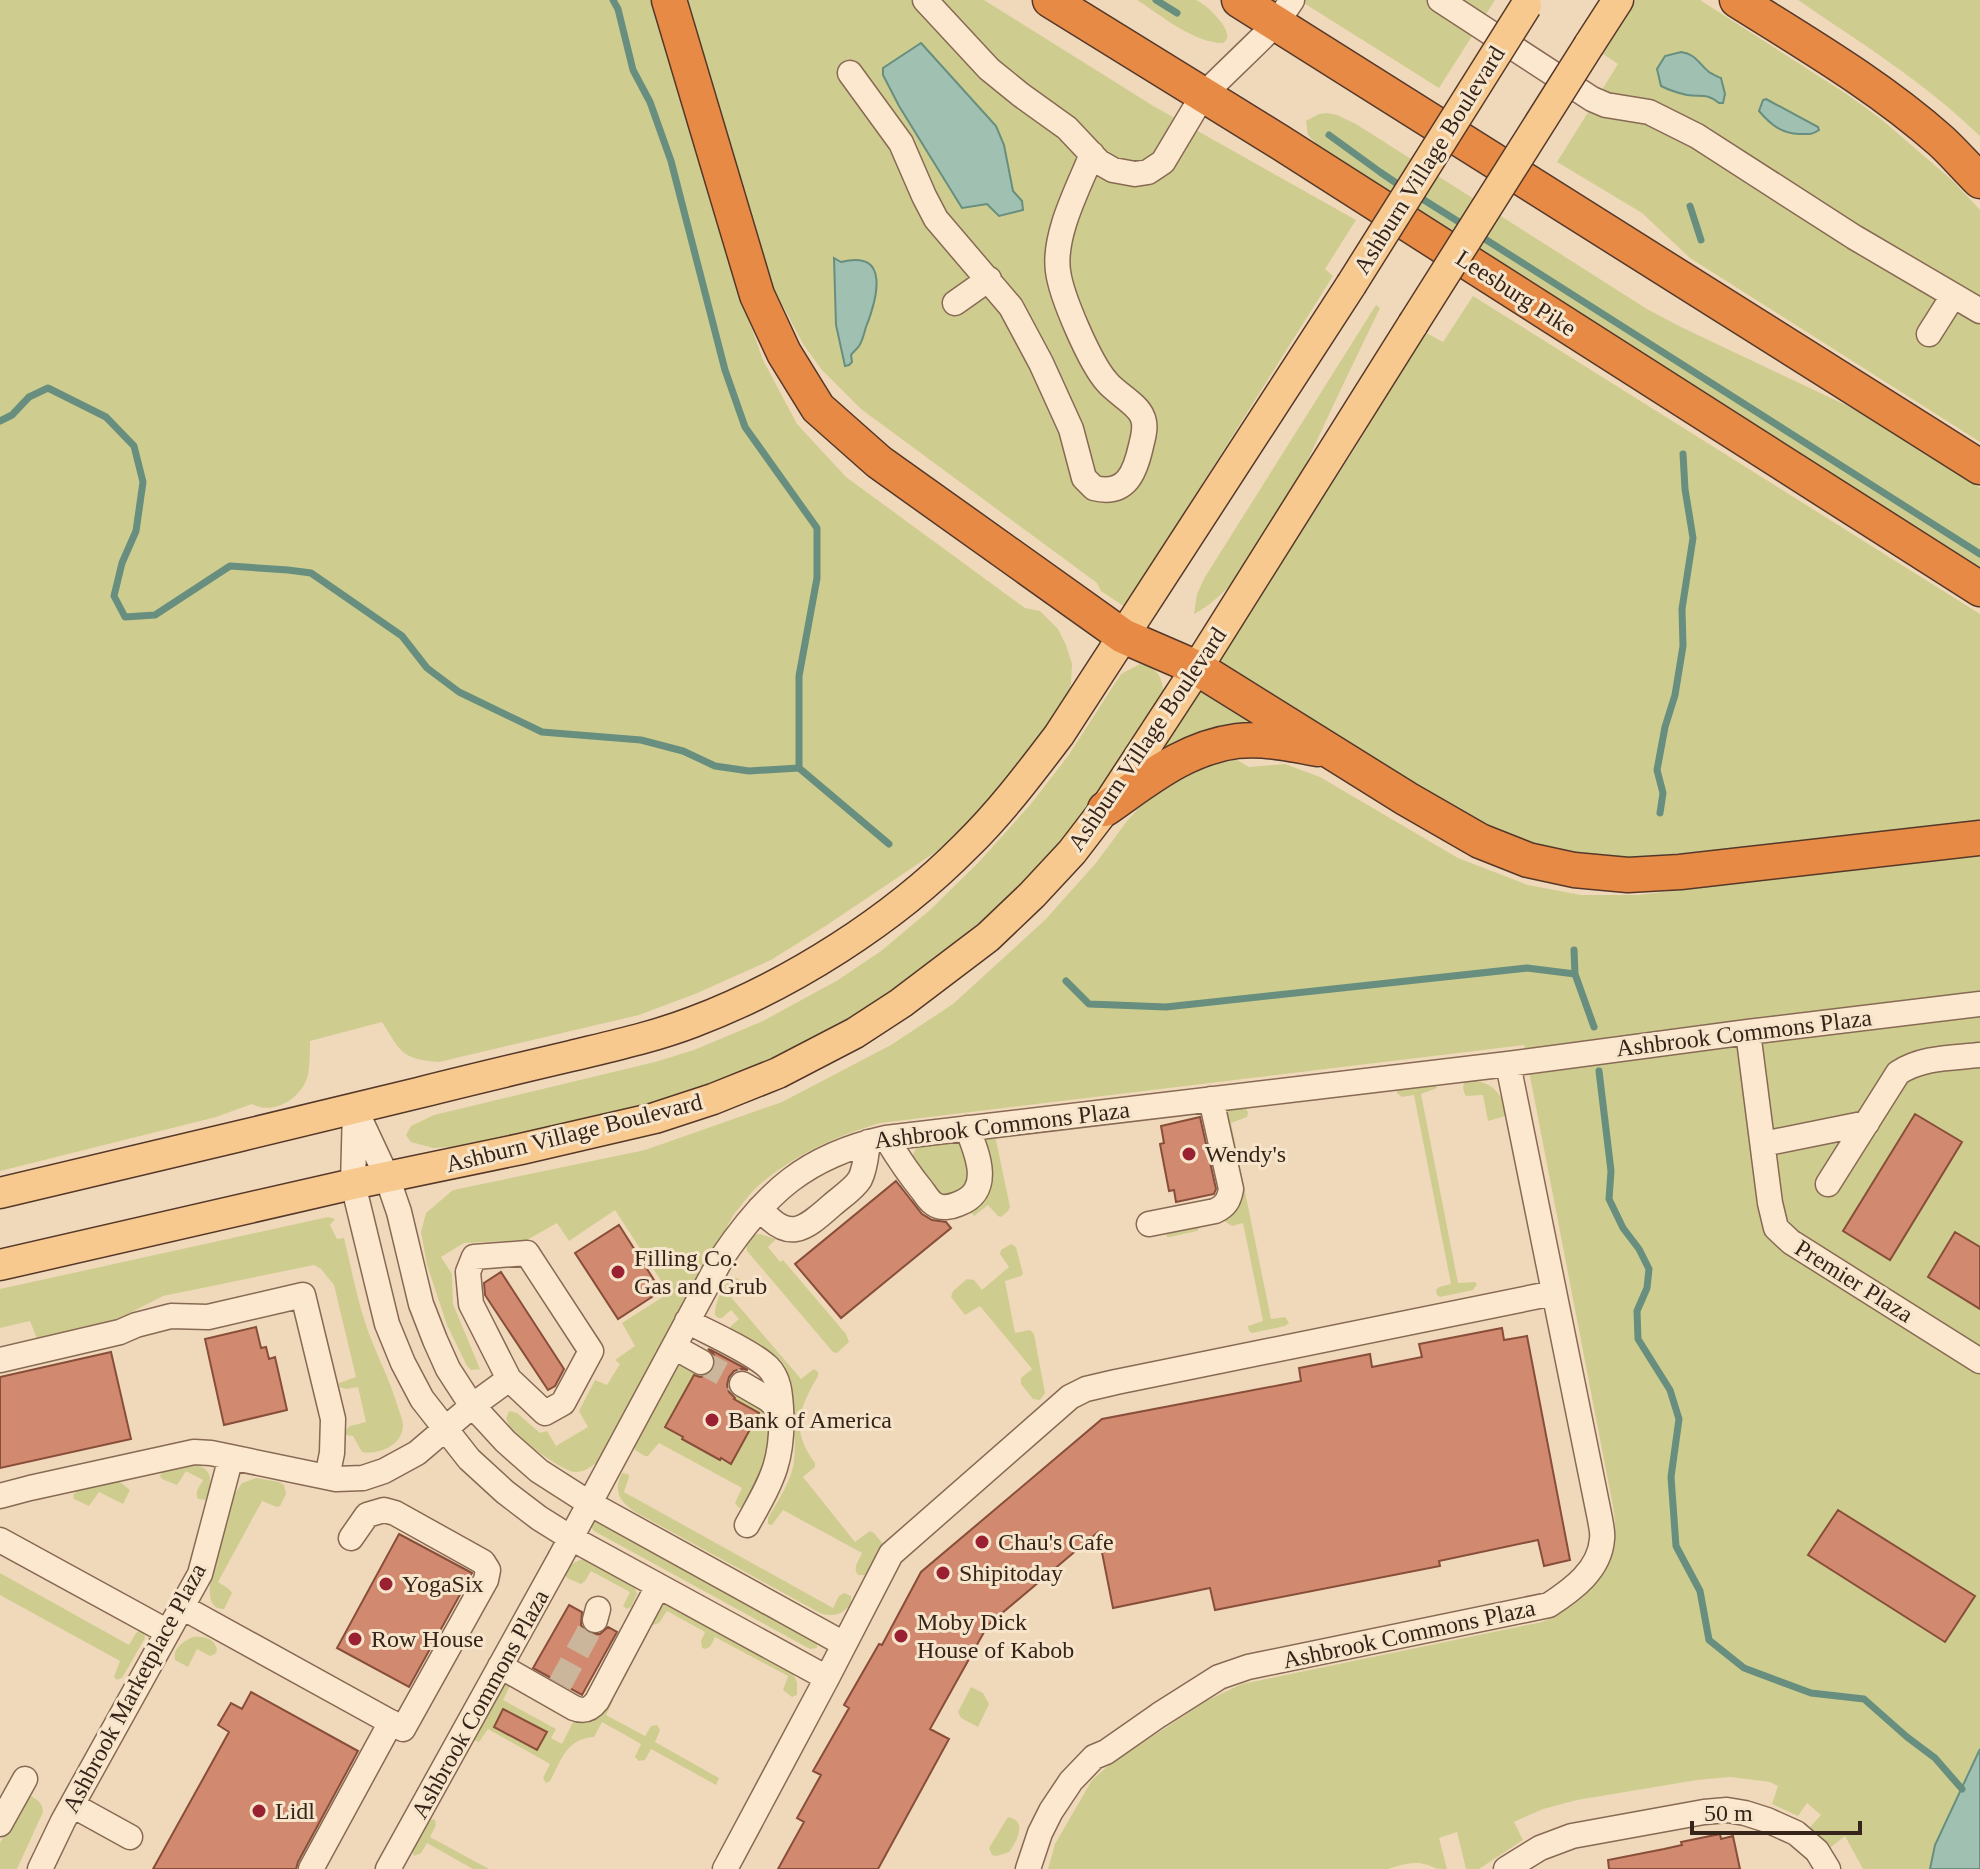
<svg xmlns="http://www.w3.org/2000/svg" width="1980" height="1869" font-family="Georgia,serif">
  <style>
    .green { fill: #cecd8f }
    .water { fill: #a0c1b2; stroke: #678e7f; stroke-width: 2 }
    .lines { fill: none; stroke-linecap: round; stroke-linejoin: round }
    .stream { stroke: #678e7f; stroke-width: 7 }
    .building { fill: #d18a6f; stroke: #884e39; stroke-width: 2 }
    .minor-tunnel { stroke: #cbb59b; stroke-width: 24; stroke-dasharray: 24 12; stroke-linecap: butt }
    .minor-casing { stroke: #886954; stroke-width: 27 }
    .major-casing { stroke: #553829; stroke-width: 33 }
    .highway-casing { stroke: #553829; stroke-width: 37 }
    .minor { stroke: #fbe8cf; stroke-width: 24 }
    .major { stroke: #f7c98f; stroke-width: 30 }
    .highway { stroke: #e68a45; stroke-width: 34 }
    .major-bridge-casing { stroke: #553829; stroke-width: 33; stroke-linecap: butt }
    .major-bridge { stroke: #f7c98f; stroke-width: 30 }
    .poi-dot { fill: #9a2132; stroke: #f7e5cb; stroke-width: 3 }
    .labels { text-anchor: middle; stroke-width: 6; stroke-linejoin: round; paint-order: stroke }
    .street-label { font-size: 24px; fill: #36241a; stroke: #f7e5cb }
    .poi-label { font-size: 24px; fill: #36241a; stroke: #f7e5cb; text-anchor: start }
  </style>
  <rect width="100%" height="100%" fill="#f0d9bb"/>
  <path class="green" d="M0 0H653L686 101 740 295 763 360 797 424 846 477 1025 608 1040 611 1058 629 1066 645 1072 664 1071 684 1065 704 1010 778 961 835 827 925 771 960 695 994 639 1015 439 1062C401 1059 401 1052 382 1022L310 1041C310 1052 310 1064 308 1075 302 1098 274 1116 252 1104L216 1117 0 1171Z
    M688 0H984L1155 107 1356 220 1325 269 1333 276 1125 607 1101 591 1097 583 861 409 822 370 803 344 772 285Z
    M1137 0C1148 0 1187 0 1196 0 1205 3 1231 28 1227 38 1227 40 1225 41 1223 43 1194 43 1162 16 1137 0Z
    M1299 0H1495L1439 88Z
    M1636 0H1700L1848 95 1881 119 1953 181 1980 210V442L1690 258 1642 213 1557 162 1618 64 1603 54Z
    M1798 0H1980V136C1923 81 1862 44 1798 0Z
    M1327 113 1337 115 1356 124 1647 309 1681 327 1852 408 1980 488V567L1325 153 1308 135 1306 121 1319 114Z
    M1473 296 1980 614V826L1652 856 1606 858 1556 851 1510 839 1474 821 1261 687 1248 684 1217 663 1354 450 1425 332 1443 342Z
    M1376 305 1380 308C1364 341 1348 374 1332 408 1304 468 1255 583 1194 614L1197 594 1205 577Z
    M1140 664C1157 668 1161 675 1164 692L1095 802 1056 849 1011 897 962 942 845 1024 784 1056 715 1086 642 1108 453 1147 433 1148 411 1142 406 1135 411 1126 434 1115 655 1062 694 1050 763 1021 838 980 881 951 930 910 978 863 1030 805 1068 756 1121 674Z
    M1199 689 1261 726 1159 753Z
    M1227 754 1249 767 1285 764 1320 777 1458 858 1528 885 1581 895H1638L1980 854V1869H1863L1845 1836 1830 1848 1810 1827 1821 1815 1807 1803 1798 1816 1772 1804 1778 1786 1770 1782 1730 1777 1697 1780 1577 1800 1543 1809 1514 1822 1523 1840 1479 1869H1466L1457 1832 1439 1838 1447 1869C1437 1869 1436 1869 1428 1865 1414 1860 1401 1865 1388 1869H1048L1055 1844 1092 1780 1109 1765 1208 1700 1242 1684 1542 1622C1582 1606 1615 1574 1615 1528 1615 1517 1613 1506 1611 1496L1524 1045 880 1123C836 1136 794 1155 758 1186 749 1194 742 1205 734 1214L597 1462C590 1468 584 1472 575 1472 561 1471 514 1436 508 1423 505 1417 507 1417 509 1411L517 1413 540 1433 547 1431 556 1446 588 1427 579 1411 595 1380 607 1385 620 1364 615 1360 635 1346 622 1323 669 1293 615 1210 569 1241 557 1223 527 1240 464 1243 441 1257 452 1274 453 1304 480 1369 471 1370 467 1366 447 1325 427 1265 421 1232 426 1213 453 1190 645 1150 782 1102 891 1045 953 1004 1045 920 1096 863 1127 821 1160 785Z
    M1469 1080C1493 1082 1503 1093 1506 1116L1488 1121 1483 1095 1466 1096C1463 1091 1462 1087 1465 1081Z
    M1435 1082 1437 1088 1421 1094 1458 1283 1475 1282 1477 1284 1473 1290 1440 1297 1437 1295 1436 1290 1439 1287 1451 1284 1414 1095 1402 1097 1397 1093V1089Z
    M1245 1106 1248 1113 1247 1117 1231 1123 1271 1319 1285 1317 1289 1323 1285 1326 1252 1333 1249 1331 1248 1326 1263 1321 1243 1223 1232 1226 1224 1221 1202 1225 1197 1231 1170 1237H1167L1166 1233 1222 1216V1109Z
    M986 1137H994L996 1140 1010 1207 1008 1211 1001 1217 998 1216 988 1205 974 1216 968 1208Z
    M952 1140C975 1151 968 1165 967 1187 956 1192 948 1198 936 1192L912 1157 917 1146Z
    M328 1217 335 1219 330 1225 337 1239 344 1238C351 1266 356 1295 365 1322 374 1351 390 1378 398 1408 400 1413 403 1420 403 1426 402 1446 378 1455 362 1452L353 1436 346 1435V1430L350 1426 366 1422 358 1387 346 1389 339 1387V1383L356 1377 334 1285 321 1269 314 1265 163 1296 122 1317 102 1324 37 1339 30 1321 0 1328V1289Z
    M760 1234 776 1239 768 1247 780 1262 783 1260 846 1334 849 1342 837 1353 833 1352 747 1251 746 1241 752 1235Z
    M1011 1244 1016 1247 1023 1274 1021 1276 1005 1281 1015 1333 1030 1330 1034 1334 1045 1393 1040 1400 1033 1399 1021 1384V1378L1032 1369 980 1306 965 1315 951 1297 953 1291 967 1279 974 1280 982 1290 1009 1267 1000 1254 1001 1250Z
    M734 1277 739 1279 741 1284 730 1296 801 1379 814 1369 818 1372V1376C799 1409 790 1429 815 1463V1467L803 1477 855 1542 870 1531 874 1533 882 1543 881 1549 867 1575H858C852 1567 859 1561 862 1553L783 1510 772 1525 768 1524V1518C777 1502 789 1485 793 1467 797 1448 795 1378 783 1363 772 1349 750 1342 735 1333L730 1327 739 1319 731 1310 722 1318H718L715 1315C715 1302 723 1283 734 1277Z
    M682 1364 690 1365 763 1404C782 1427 760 1486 743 1507L739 1508 735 1503 742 1488 659 1443 648 1456H645L635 1450 634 1446 676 1368Z
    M197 1465C215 1470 212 1487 205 1500L198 1499C194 1492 200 1486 203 1480L186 1471 177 1485 162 1479 160 1476 162 1472Z
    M622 1473 628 1474 629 1477 624 1492 833 1608 839 1596 844 1593 851 1596V1603C844 1614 834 1617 822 1614L637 1513C621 1503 612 1492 622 1473Z
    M256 1478 279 1482 284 1485 286 1494 280 1506 277 1507 262 1501 218 1582 229 1589 232 1593 224 1609C210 1610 209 1595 210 1584L234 1495 242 1483Z
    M116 1482H120L130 1490 123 1504 99 1492 89 1506 74 1499 73 1495 77 1491Z
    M594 1521 603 1524 817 1643V1648L810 1649 594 1531 590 1525Z
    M584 1559 589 1560 634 1586 637 1594 631 1607 627 1609 623 1606 630 1592 591 1571 585 1581 581 1584 567 1578 565 1574C570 1565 574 1561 584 1559Z
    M0 1573 129 1645 136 1633 141 1630 144 1632 145 1638 122 1678 117 1680 114 1677 120 1661 0 1595Z
    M668 1604 792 1672 797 1682V1695L792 1697 783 1690 788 1676 715 1637 710 1647 705 1649 702 1648 701 1641 705 1632 667 1611 659 1623 653 1625 651 1623 659 1607Z
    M193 1637C203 1636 215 1638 217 1650L215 1654 210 1656 197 1649 188 1667 175 1660C172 1649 183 1641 193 1637Z
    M505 1681 509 1682 510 1686 503 1700 556 1729 551 1738 562 1744 577 1714 593 1722 606 1698 612 1697 613 1701 606 1715 645 1736 651 1726 657 1725 660 1730 655 1742 719 1778 716 1785 651 1749 645 1760 639 1761 635 1757 641 1744 602 1722 594 1737C566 1739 562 1759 550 1781L546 1783 543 1778 550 1764 488 1729 479 1742 473 1740Z
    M971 1687 983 1693 989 1704 978 1727 961 1718 958 1712Z
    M31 1796C38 1800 43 1804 43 1812L17 1869H0V1843L27 1797Z
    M1008 1817C1028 1821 1017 1841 1009 1852L997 1856 992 1855 989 1848Z
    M430 1819 435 1820 436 1825 430 1837 489 1869H473L427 1843 421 1853 414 1856 412 1850Z"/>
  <path class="water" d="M921 43 996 126 1004 145 1013 191 1022 201 1023 210 999 216 987 204 962 208 899 106 883 75V68Z
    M1681 52C1696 54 1698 63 1709 72 1710 73 1720 78 1721 78L1725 94 1723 103H1719C1707 93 1702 97 1687 95 1678 93 1669 90 1661 86L1657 69 1665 56Z
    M1766 99 1818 127 1819 130C1812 135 1808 134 1799 134 1781 133 1771 125 1759 111L1763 100Z
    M834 258 841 262C891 249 877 299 866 327 864 333 863 340 859 346 857 349 853 352 851 355L852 362 849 365 845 366 836 325Z
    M1980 1749V1869H1930L1935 1845Z"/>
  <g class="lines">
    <path class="stream" d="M613 0 618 9 633 70 650 102 671 161 725 370 745 427 817 528V578L799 676V768
      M1156 0 1177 13
      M1329 135 1380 172 1402 187
      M1416 195 1467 227
      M1690 206 1701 240
      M1477 234 1980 554
      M0 421 12 415 29 397 48 388 106 417 134 446 143 482 136 531 122 563 114 596 125 617 155 615 230 566 288 570 311 573 402 636 427 668 459 692 542 732 641 740 683 751 715 766 749 771 799 768 889 844
      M1660 813 1663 793 1657 770 1665 727 1675 695 1683 646 1682 609 1693 538 1685 489 1683 454
      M1574 950 1575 974
      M1066 981 1089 1004 1166 1007 1527 968 1575 974 1594 1027
      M1599 1071 1611 1171 1609 1199 1623 1228 1639 1249 1649 1269 1647 1288 1637 1311 1638 1339 1670 1390 1679 1419 1671 1477 1676 1546 1700 1591 1709 1640 1744 1668 1811 1693 1864 1699 1907 1737 1935 1758 1962 1789"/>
  </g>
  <path class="building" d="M1915 1114 1962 1142 1890 1260 1843 1231Z
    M1200 1117 1216 1189 1214 1194 1176 1202 1174 1190 1169 1191 1160 1144 1164 1143 1161 1126Z
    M896 1181 922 1214 932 1220 946 1222 951 1228 841 1318 795 1264Z
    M619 1225 661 1291 618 1319 575 1253Z
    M1955 1232 1980 1247V1309L1928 1277Z
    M501 1272 564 1369 555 1386 548 1390 485 1295 484 1283Z
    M256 1327 261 1348 266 1347 269 1359 275 1357 287 1410 224 1425 205 1339Z
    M1502 1328 1504 1340 1527 1336 1570 1560 1544 1566 1538 1540 1439 1561 1440 1566 1215 1610 1210 1588 1113 1608 1098 1532 988 1625 930 1729 949 1739 878 1869H778L804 1822 797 1818 821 1775 813 1771 849 1708 844 1705 879 1644 882 1645 921 1572 1102 1419 1301 1381 1299 1368 1370 1354 1372 1367 1422 1357 1419 1344Z
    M708 1349 711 1350 748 1370 741 1369 734 1371 729 1377 727 1385 729 1392 735 1398 734 1399 759 1413 731 1464 721 1458 720 1460 682 1439 683 1437 665 1427 694 1375 700 1377 708 1375 714 1369 716 1361 714 1355Z
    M111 1352 131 1439 0 1468V1377Z
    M1838 1510 1975 1596 1945 1642 1808 1555Z
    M399 1534 472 1573 409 1687 337 1648Z
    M569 1605 582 1612 581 1625 585 1631 590 1634H600L608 1627 617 1632 582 1695 533 1668Z
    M251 1692 358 1751 298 1862 296 1869H153L229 1732 218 1725 231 1703 242 1709Z
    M503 1709 547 1732 537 1750 494 1727Z
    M1720 1834 1721 1839 1733 1836 1740 1869H1609L1608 1860 1664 1849 1682 1845 1681 1842Z"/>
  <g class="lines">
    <path class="minor-tunnel" d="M701 1362 742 1384
      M560 1684 595 1620"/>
    <defs>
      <path id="minor" d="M925 0 989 69 1021 95 1067 128 1099 162 1113 170 1135 174 1148 172 1163 162 1203 95 1276 24 1292 0
        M1440 0 1592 99 1606 105 1649 112 1697 136 1854 237 1980 311
        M850 73 901 143 924 196 936 219 1011 307 1041 363 1071 429 1084 478 1094 488C1126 496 1135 473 1141 446 1143 437 1147 426 1142 416 1137 404 1116 393 1107 382 1090 363 1061 296 1058 271 1053 234 1079 187 1092 154
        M955 303 989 279
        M1929 334 1953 296
        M1748 1032 1770 1203 1776 1228 1791 1242 1980 1361
        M355 1109 353 1184 387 1324 403 1363 422 1399 469 1459 505 1492 539 1518 571 1538 827 1678
        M358 1115 387 1177 399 1212 421 1304 435 1340 448 1369 472 1406 483 1417 505 1441 539 1471 589 1503 844 1644
        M886 1138C897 1156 908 1173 922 1190 925 1194 929 1201 934 1204 941 1209 951 1207 958 1204 994 1191 977 1153 967 1128
        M1763 1144 1867 1123
        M1828 1184 1898 1073C1922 1057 1952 1058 1980 1055
        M760 1208C788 1243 804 1230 832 1205 841 1197 854 1189 860 1179 866 1167 866 1154 868 1142
        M1149 1224 1215 1211C1226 1206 1229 1200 1231 1189L1211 1099
        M687 1321C709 1333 751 1351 768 1367 779 1378 780 1393 781 1408 784 1461 772 1480 747 1525
        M674 1347 701 1362
        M0 1360 120 1332 136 1325 171 1316 208 1317 303 1295 333 1419 332 1453 327 1477
        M742 1384 768 1399 781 1411
        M0 1496 30 1488 194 1452 211 1453 336 1479 363 1478 384 1471 417 1453 472 1406 509 1379 471 1304 468 1272 474 1257 527 1253 591 1351 563 1403 545 1413 509 1379
        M0 1540 168 1632
        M182 1607 403 1729 486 1580 488 1570 483 1562 395 1513 384 1510 367 1515 351 1538
        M595 1620 598 1609
        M500 1666 574 1708C584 1712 590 1710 597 1701L658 1586
        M72 1805 130 1837
        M0 1824 25 1779
        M40 1869 63 1821 200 1574 231 1457
        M311 1869 391 1722
        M388 1869 559 1560 721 1259C766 1192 806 1156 886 1138L1508 1064 1748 1032 1980 1004
        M725 1869 827 1678 891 1554 1070 1397 1086 1389 1116 1382 1554 1293
        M1028 1869 1040 1833 1051 1811 1071 1781 1094 1757 1106 1752 1159 1715 1219 1677 1248 1667 1549 1605C1572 1590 1600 1570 1602 1539 1603 1533 1601 1526 1600 1519L1508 1064
        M1506 1869 1540 1848 1572 1836 1704 1812 1727 1810 1745 1813 1767 1820 1796 1833 1817 1851 1828 1869"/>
      <path id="major" d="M1589 45 1618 0
        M0 1193C139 1160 279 1127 418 1093 469 1080 520 1068 571 1056 612 1046 654 1037 693 1022 791 985 893 920 966 846 1001 812 1030 773 1059 735L1351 285
        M0 1265 353 1184 521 1149 655 1118 713 1099 778 1073 855 1033 901 1003 988 937 1032 895 1072 852 1105 809 1197 668 1413 324"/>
      <path id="highway" d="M669 0 757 295 784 353 818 408 879 462 1123 636 1197 668 1407 799 1480 841 1528 860 1574 870 1628 875 1680 872 1980 838
        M1050 0 1278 141 1980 589
        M1239 0 1980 467
        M1737 0C1807 44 1879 86 1941 141 1954 153 1967 168 1980 181
        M1105 809C1147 780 1184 748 1237 741 1263 738 1291 744 1318 749"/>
    </defs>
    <use href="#minor" class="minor-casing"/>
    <use href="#major" class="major-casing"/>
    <use href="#highway" class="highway-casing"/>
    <use href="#minor" class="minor"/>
    <use href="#major" class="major"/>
    <use href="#highway" class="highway"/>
    <defs>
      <path id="major-bridge" d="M1351 285 1526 6
        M1413 324 1589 45"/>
    </defs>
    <use href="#major-bridge" class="major-bridge-casing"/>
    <use href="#major-bridge" class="major-bridge"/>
  </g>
  <g class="poi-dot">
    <circle cx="1189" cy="1154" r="8"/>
    <circle cx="618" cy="1272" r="8"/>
    <circle cx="712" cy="1420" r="8"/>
    <circle cx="982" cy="1542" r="8"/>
    <circle cx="943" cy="1573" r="8"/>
    <circle cx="386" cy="1584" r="8"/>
    <circle cx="901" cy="1636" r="8"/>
    <circle cx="355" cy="1639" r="8"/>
    <circle cx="259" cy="1811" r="8"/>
  </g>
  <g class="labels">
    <g class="street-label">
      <text transform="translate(1429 160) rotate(-58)" y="8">Ashburn Village Boulevard</text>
      <text transform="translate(1516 293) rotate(33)" y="8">Leesburg Pike</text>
      <text transform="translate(1147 739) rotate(-56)" y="8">Ashburn Village Boulevard</text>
      <text transform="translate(1744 1033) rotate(-7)" y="8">Ashbrook Commons Plaza</text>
      <text transform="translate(1002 1125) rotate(-7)" y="8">Ashbrook Commons Plaza</text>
      <text transform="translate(574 1133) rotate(-14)" y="8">Ashburn Village Boulevard</text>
      <text transform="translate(1854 1281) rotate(32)" y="8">Premier Plaza</text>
      <text transform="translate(1409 1634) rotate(-12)" y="8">Ashbrook Commons Plaza</text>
      <text transform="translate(134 1688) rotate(-62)" y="8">Ashbrook Marketplace Plaza</text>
      <text transform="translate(480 1704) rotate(-61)" y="8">Ashbrook Commons Plaza</text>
    </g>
    <g class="poi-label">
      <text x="1205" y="1162">Wendy's</text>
      <text x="634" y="1266">Filling Co.<tspan x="634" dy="28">Gas and Grub</tspan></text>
      <text x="728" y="1428">Bank of America</text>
      <text x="998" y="1550">Chau's Cafe</text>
      <text x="959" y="1581">Shipitoday</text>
      <text x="402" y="1592">YogaSix</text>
      <text x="917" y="1630">Moby Dick<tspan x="917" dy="28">House of Kabob</tspan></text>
      <text x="371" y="1647">Row House</text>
      <text x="275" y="1819">Lidl</text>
    </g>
  </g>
  <path d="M1692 1821v12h168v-12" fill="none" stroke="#36241a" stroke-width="4"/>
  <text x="1704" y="1821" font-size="24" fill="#36241a" stroke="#f7e5cb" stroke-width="6" paint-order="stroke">50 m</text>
</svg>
